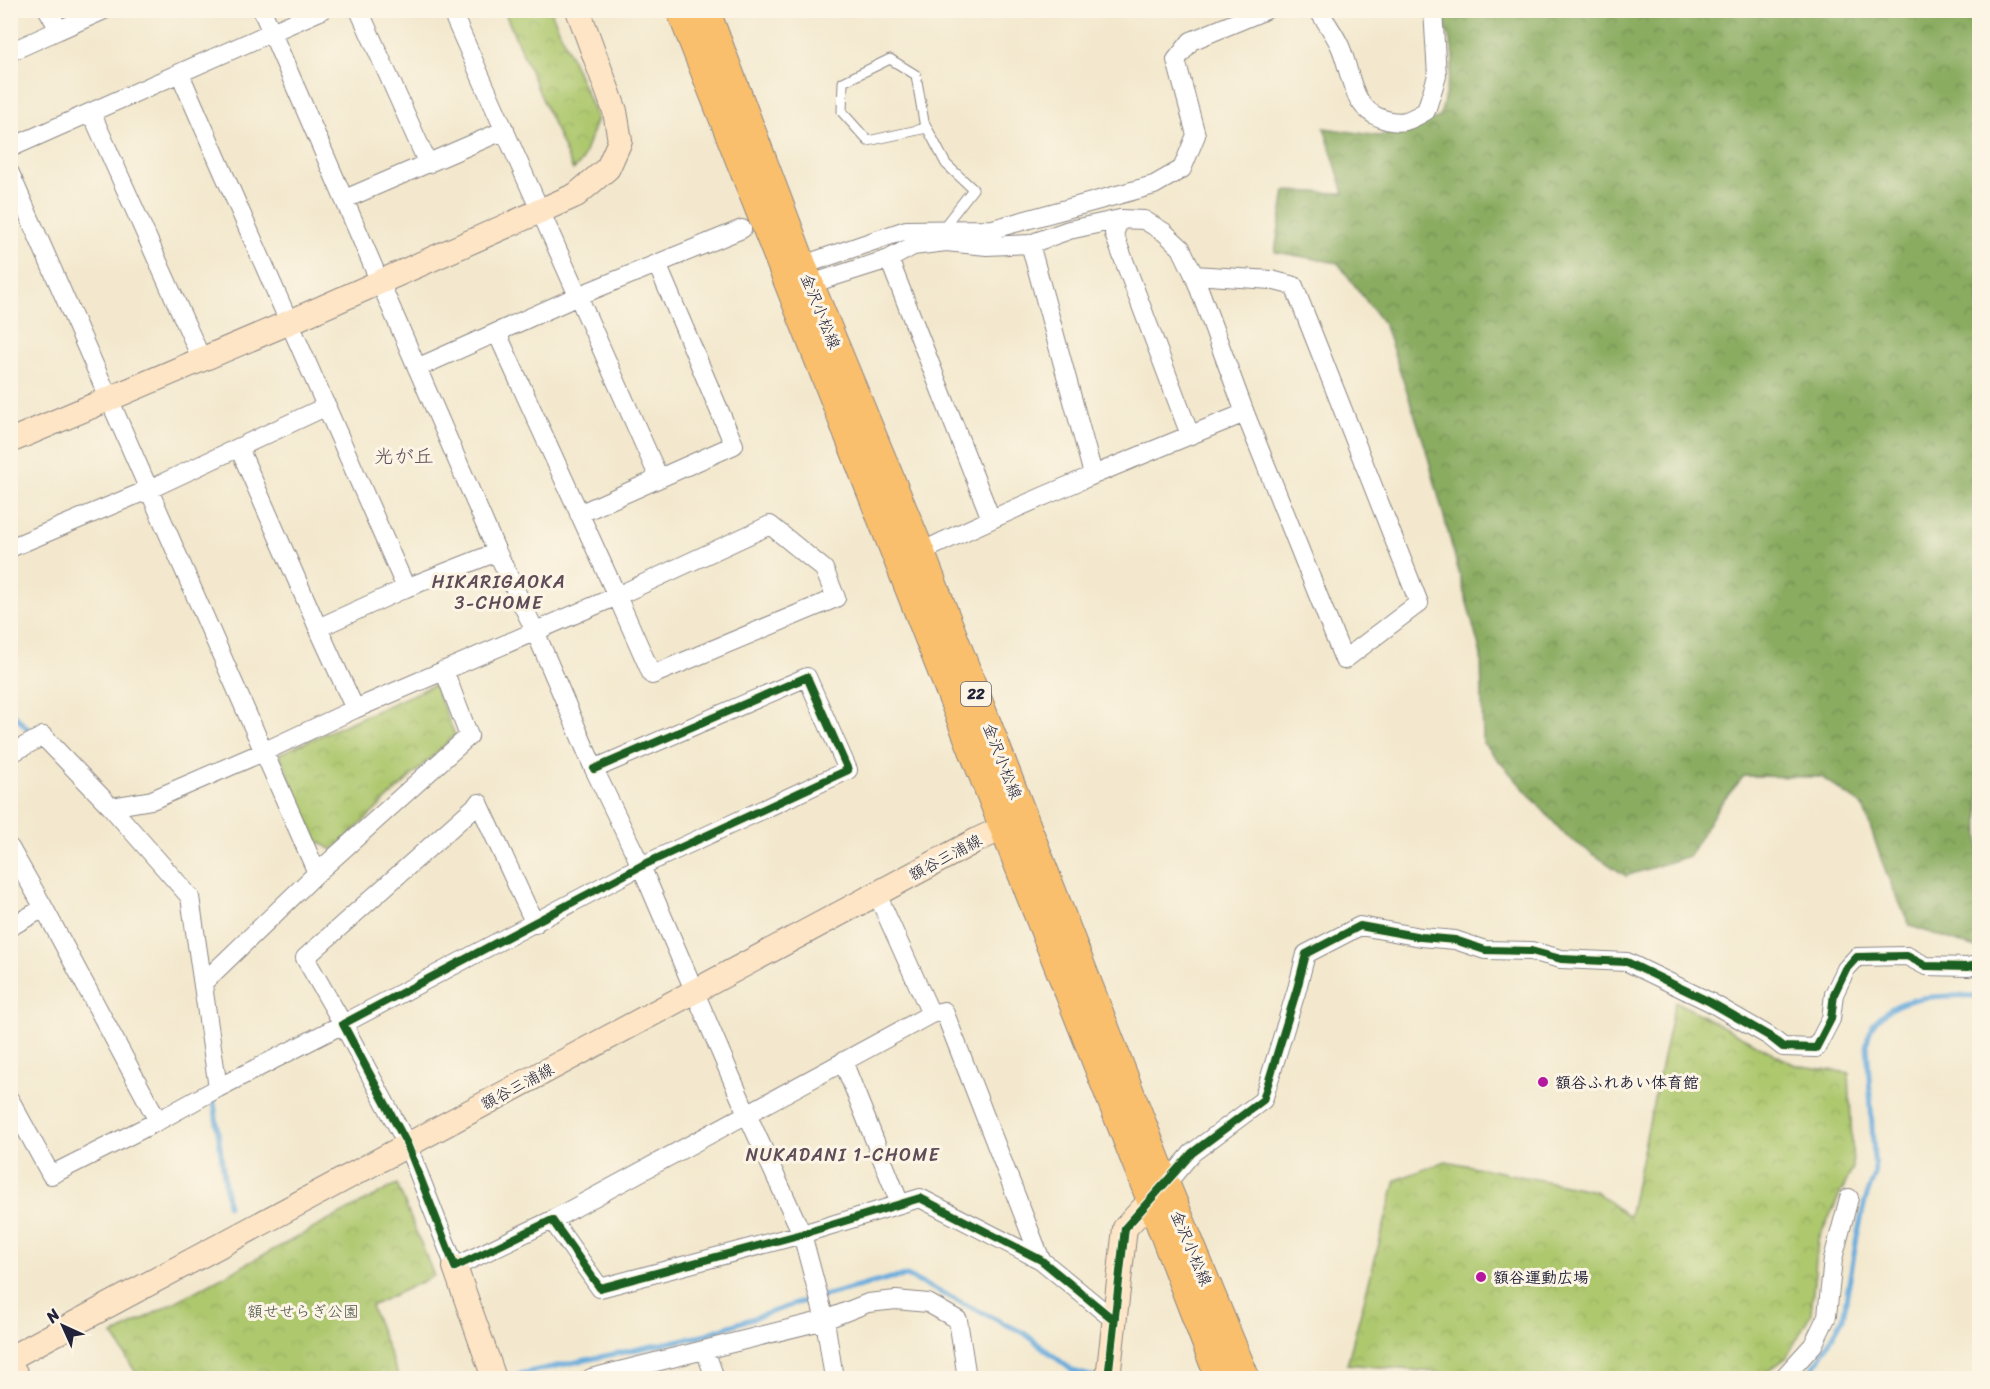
<svg xmlns="http://www.w3.org/2000/svg" width="1990" height="1389" font-family="Sriracha,'Klee One',sans-serif">
  <style>
    .forest { fill: url(#forest-crowns); stroke: #56674e; stroke-width: 1.5 }
    .park { fill: url(#park-crowns); stroke: #687554; stroke-width: 1.5 }
    .lines { fill: none; stroke-linecap: round; stroke-linejoin: round }
    .stream { stroke: #67abdc; stroke-width: 5 }
    .lane-casing { stroke: #8a8584; stroke-width: 11 }
    .street-casing { stroke: #8a8584; stroke-width: 20 }
    .secondary-casing { stroke: #8a8584; stroke-width: 26 }
    .primary-casing { stroke: #8a8584; stroke-width: 29 }
    .lane { stroke: #fff; stroke-width: 9 }
    .street { stroke: #fff; stroke-width: 18 }
    .secondary { stroke: #fde5c5; stroke-width: 24 }
    .primary { stroke: #f9bf6d; stroke-width: 27 }
    .cycleway-casing { stroke: #fcf5e5; stroke-width: 11 }
    .cycleway { stroke: #1b5e20; stroke-width: 8 }
    .poi-dot { fill: #b5179e; stroke: #fcf5e5; stroke-width: 2 }
    .labels { text-anchor: middle; stroke-width: 6; stroke-linejoin: round; paint-order: stroke }
    .shield { fill: #fcf5e5; stroke: #63616e; stroke-width: 1.5 }
    .shield-label { font-size: 15px; font-weight: bold; fill: #22223b }
    .street-label { font-size: 16px; fill: #22223b; stroke: #fcf5e5 }
    .poi-label { font-size: 16px; font-weight: bold; fill: #22223b; stroke: #fcf5e5; text-anchor: start }
    .park-label { font-size: 16px; fill: #4c544a; stroke: #fcf5e5 }
    .neighbourhood-label { font-size: 18px; letter-spacing: 1.5px; fill: #5f4c58; stroke: #fcf5e5 }
    .quarter-label { font-size: 20px; fill: #5f4c58; stroke: #fcf5e5 }
  </style>
  <defs>
    <pattern id="forest-crowns" width="20" height="18" patternUnits="userSpaceOnUse" patternTransform="scale(1.5)"><rect width="20" height="18" fill="#8aac61"/><path d="M2 6a3 3 0 1 1 6 0M12 15a3 3 0 1 1 6 0" fill="none" stroke="#708c51"/></pattern>
    <pattern id="park-crowns" width="20" height="18" patternUnits="userSpaceOnUse" patternTransform="scale(1.5)"><rect width="20" height="18" fill="#aec86e"/><path d="M2 6a3 3 0 1 1 6 0M12 15a3 3 0 1 1 6 0" fill="none" stroke="#95ac60"/></pattern>
  </defs>
  <rect width="100%" height="100%" fill="#fcf5e5"/>
  <filter id="ink" filterUnits="userSpaceOnUse"><feTurbulence type="fractalNoise" baseFrequency=".0167" numOctaves="2"/><feDisplacementMap in="SourceGraphic" scale="12" xChannelSelector="R" yChannelSelector="G"/><feConvolveMatrix kernelMatrix="1 2 1 2 8 2 1 2 1" color-interpolation-filters="sRGB"/></filter>
  <filter id="wash" filterUnits="userSpaceOnUse"><feTurbulence type="fractalNoise" baseFrequency=".008" numOctaves="4" result="noise"/><feDisplacementMap in="SourceGraphic" scale="24" xChannelSelector="R" yChannelSelector="G"/><feGaussianBlur stdDeviation="1.35" result="paint"/><feColorMatrix in="noise" values="0 0 0 0 0 0 0 0 0 0 0 0 0 0 0 0 0 1.4 0 .05"/><feComposite in="paint" operator="in"/></filter>
  <g filter="url(#wash)">
    <rect width="100%" height="100%" fill="#f3e8cd"/>
    <path class="forest" d="M1441 11H1979V949L1910 926 1886 873 1863 806 1821 777 1744 776 1718 807 1689 856 1626 876 1566 836 1483 743 1481 655 1425 446 1385 326 1338 263 1275 252 1285 191 1344 193 1324 128 1379 136 1440 117 1454 55Z"/>
    <path class="park" d="M504 11H551L597 118 582 161 573 170Z
      M434 685 455 735 333 850 317 841 279 754Z
      M1675 1001 1795 1065 1849 1073 1853 1168 1818 1240 1811 1313 1787 1357 1759 1378H1497L1347 1364 1396 1180 1446 1161 1595 1191 1629 1217Z
      M397 1184 434 1276 371 1306 399 1378H139L113 1335Z"/>
    <g class="lines">
      <path class="stream" d="M10 710 34 736
        M213 1095 228 1206
        M500 1378 700 1336 801 1302 891 1278 907 1276 1024 1333 1073 1371 1097 1378
        M1804 1378 1819 1360 1843 1318 1857 1237 1865 1201 1875 1174 1867 1043C1868 1037 1870 1030 1873 1025 1896 993 1945 995 1980 996"/>
    </g>
  </g>
  <g filter="url(#ink)">
    <g class="lines">
      <defs>
        <path id="lane" d="M927 128 868 141 842 112 843 82 890 59 916 75 924 122 946 164 973 189 942 229"/>
        <path id="street" d="M48 10 59 30 104 10
          M262 10 497 552 535 631 594 769 641 866 747 1114 802 1234 825 1320 834 1378
          M359 10 428 164
          M451 10 659 478
          M1318 10C1326 22 1334 33 1340 46 1352 73 1350 108 1383 119 1402 125 1409 121 1426 111L1437 76 1433 10
          M10 52 59 30
          M180 74 406 588
          M91 112 202 360
          M10 148 322 10
          M10 173 317 873 469 736 444 670
          M345 199 505 130
          M1120 219 1114 234 1190 435
          M1030 244 1093 474
          M889 259 991 519
          M803 265 906 230 993 229 1154 185 1182 169 1196 135 1176 60 1191 41 1266 10
          M1194 275 1271 280 1294 286 1419 603 1344 660 1245 413
          M810 284 889 259 913 246 946 242 987 246 1030 244 1069 230 1120 219 1144 220 1164 232 1181 248 1194 275 1245 413C1136 457 1027 501 921 552
          M417 368 578 296 742 229
          M239 448 318 628
          M579 514 734 445 657 264
          M770 525 824 569 836 598 652 675 617 596Z
          M10 548 150 489 327 406
          M355 709 617 596 497 333
          M10 754 43 736 111 807 152 800 263 752 355 709 318 628 406 588 497 552
          M594 769 807 677 848 770 641 866 343 1024 407 1144 455 1267 552 1220 600 1288 802 1234 920 1198 1041 1260 1114 1320
          M111 807 190 897 218 1088 343 1024 305 958 479 803 535 924
          M10 848 44 908 10 927
          M877 894 931 1014
          M44 908 158 1121
          M203 983 317 873
          M843 1061 900 1204
          M10 1100 51 1175 158 1121 218 1088
          M1166 1184 1192 1153 1263 1100 1297 989 1306 954 1360 926 1421 937 1455 940 1485 950 1531 951 1561 959 1627 962 1710 1002 1769 1036 1783 1047 1816 1048 1831 1019 1834 994 1846 969 1857 957 1907 956 1926 966 1968 967 1980 964
          M552 1220 931 1014 944 1011 1041 1260
          M705 1350 715 1378
          M591 1378 825 1320 868 1303 896 1300 928 1303 958 1320 967 1378
          M1783 1378 1813 1345 1827 1316 1833 1259 1849 1198"/>
        <path id="secondary" d="M10 441 290 322 576 195 608 168 620 141 615 111 578 10
          M455 1267 494 1378
          M10 1358 977 840 1020 820
          M10 1364 18 1378
          M1108 1378 1125 1228 1163 1187"/>
        <path id="primary" d="M680 10 1150 1199 1219 1378
          M706 10 810 284 921 552 1166 1184 1246 1378"/>
      </defs>
      <use href="#lane" class="lane-casing"/>
      <use href="#street" class="street-casing"/>
      <use href="#secondary" class="secondary-casing"/>
      <use href="#primary" class="primary-casing"/>
      <use href="#lane" class="lane"/>
      <use href="#street" class="street"/>
      <use href="#secondary" class="secondary"/>
      <use href="#primary" class="primary"/>
      <defs>
        <path id="cycleway" d="M594 769 807 677 848 770 641 866 343 1024 407 1144 455 1267 552 1220 600 1288 802 1234 920 1198 1041 1260 1114 1320
          M1108 1378 1125 1228 1192 1153 1263 1100 1297 989 1306 954 1360 926 1421 937 1455 940 1485 950 1531 951 1561 959 1627 962 1710 1002 1769 1036 1783 1047 1816 1048 1831 1019 1834 994 1846 969 1857 957 1907 956 1926 966 1968 967 1980 964"/>
      </defs>
      <use href="#cycleway" class="cycleway-casing"/>
      <use href="#cycleway" class="cycleway"/>
    </g>
  </g>
  <g class="poi-dot">
    <circle cx="1543" cy="1082" r="6"/>
    <circle cx="1481" cy="1277" r="6"/>
  </g>
  <g class="labels">
    <rect class="shield" x="961" y="682" width="30" height="24" rx="4.5"/>
    <g class="shield-label">
      <text x="976" y="699">22</text>
    </g>
    <g class="street-label">
      <text transform="translate(821 311) rotate(68)" y="6">金沢小松線</text>
      <text transform="translate(1003 761) rotate(69)" y="6">金沢小松線</text>
      <text transform="translate(945 857) rotate(-28)" y="6">額谷三浦線</text>
      <text transform="translate(517 1086) rotate(-28)" y="6">額谷三浦線</text>
      <text transform="translate(1192 1248) rotate(67)" y="6">金沢小松線</text>
    </g>
    <g class="poi-label">
      <text x="1555" y="1088">額谷ふれあい体育館</text>
      <text x="1493" y="1283">額谷運動広場</text>
    </g>
    <g class="park-label">
      <text x="303" y="1317">額せせらぎ公園</text>
    </g>
    <g class="neighbourhood-label">
      <text x="499" y="588">HIKARIGAOKA<tspan x="499" dy="21">3-CHOME</tspan></text>
      <text x="843" y="1161">NUKADANI 1-CHOME</text>
    </g>
    <g class="quarter-label">
      <text x="404" y="463">光が丘</text>
    </g>
  </g>
  <rect width="1990" height="1389" fill="none" stroke="#fcf5e5" stroke-width="36"/>
  <g transform="translate(63 1326) rotate(315)" stroke="#fcf5e5" stroke-width="4.5" paint-order="stroke">
  <path d="M0-4.5L10 22L0 15L-10 22Z" fill="#22223b"/>
  <text y="-9" font-size="16" font-weight="bold" text-anchor="middle" fill="#22223b">N</text>
  </g>
</svg>
